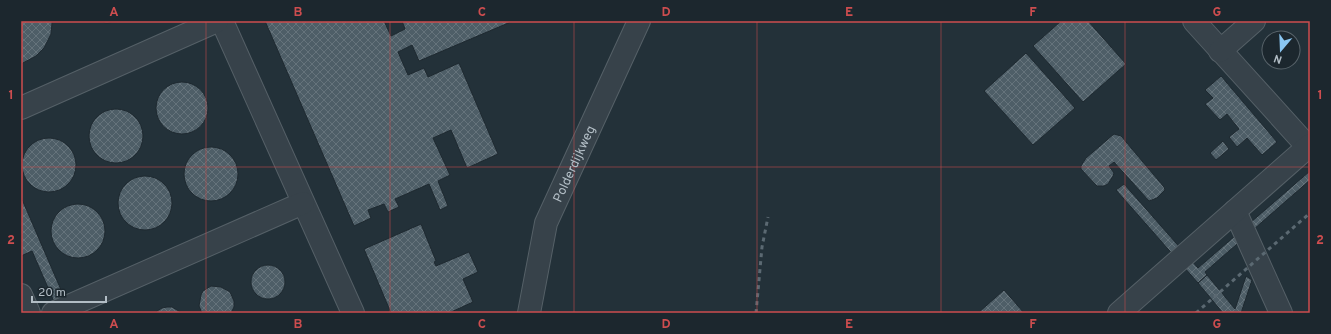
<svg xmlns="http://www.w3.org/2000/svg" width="1331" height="334" font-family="Overpass,sans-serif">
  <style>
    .building { fill: url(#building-cross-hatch); stroke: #1e2930 }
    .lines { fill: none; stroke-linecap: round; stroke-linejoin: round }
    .minor-casing { stroke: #556067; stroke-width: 24 }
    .minor { stroke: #37424a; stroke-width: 22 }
    .rail { stroke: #5b6972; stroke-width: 3; stroke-dasharray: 4 4; stroke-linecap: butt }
    .grid { fill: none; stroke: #cd4d4f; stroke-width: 1; stroke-opacity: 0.55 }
    .labels { text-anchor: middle; stroke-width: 3; stroke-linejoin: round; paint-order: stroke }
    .street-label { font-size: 13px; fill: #b2bdc5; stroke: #1c272e }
    .neatline { fill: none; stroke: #cd4d4f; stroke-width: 1.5 }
    .grid-label { font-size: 13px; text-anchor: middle; font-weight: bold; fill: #cd4d4f }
  </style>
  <defs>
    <pattern id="building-cross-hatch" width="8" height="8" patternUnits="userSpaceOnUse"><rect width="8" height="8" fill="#4e5e67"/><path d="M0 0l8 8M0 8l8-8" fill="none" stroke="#65737b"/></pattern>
  </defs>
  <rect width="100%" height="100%" fill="#233139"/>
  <path class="building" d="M21 21H52V23L51 34 44 48 36 56 21 64Z
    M94 21H122L107 23Z
    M265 21H384L391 36 405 29 402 21H513L419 61 412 45 398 52 408 75 424 68 428 77 459 63 498 154 467 168 451 130 433 138 450 175 438 181 448 206 440 210 429 184 395 199 399 207 388 212 384 204 368 210 371 218 354 226Z
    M1061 21H1088L1126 64 1083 102 1033 46Z
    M1026 53 1075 108 1033 145 984 91Z
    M1221 76 1277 142 1262 155 1247 138 1237 147 1229 137 1239 129 1227 114 1220 120 1205 104 1213 98 1205 90Z
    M156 108a26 26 0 1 1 52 0a26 26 0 1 1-52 0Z
    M89 136a27 27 0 1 1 54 0a27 27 0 1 1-54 0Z
    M1114 134 1121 136 1164 187 1165 190 1157 198 1149 201 1114 162 1109 166 1114 173 1113 176 1108 184 1104 186H1097L1081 169V166L1086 158Z
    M22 165a27 27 0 1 1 54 0a27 27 0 1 1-54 0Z
    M1223 141 1229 149 1216 160 1210 153Z
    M184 174a27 27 0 1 1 54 0a27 27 0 1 1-54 0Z
    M1310 171V180L1205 272 1207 275 1198 283 1116 190 1124 184 1198 268Z
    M118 203a27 27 0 1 1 54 0a27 27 0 1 1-54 0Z
    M21 197 71 313H59L32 251 21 256Z
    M51 231a27 27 0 1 1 54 0a27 27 0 1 1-54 0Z
    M421 224 436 261 434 262 436 266 469 252 478 272 463 279 473 302 449 313H391L364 249Z
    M251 282a17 17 0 1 1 34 0a17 17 0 1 1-34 0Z
    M1207 275 1235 309 1246 276 1252 280 1241 313H1223L1198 283Z
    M211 286 221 287 230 292 234 301V307L231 313H202L199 306 201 295 203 291Z
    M1004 290 1024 313H978Z
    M167 307H172L182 313H154L162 308Z"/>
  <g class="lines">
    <defs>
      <g id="minor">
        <path d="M222 21 353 313"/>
        <path d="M1194 21 1308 147"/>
        <path d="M1220 51 1254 21"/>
        <path d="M21 108 217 21"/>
        <path d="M1235 211 1281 313"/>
        <path d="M21 295 29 313"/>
        <path d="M53 313 303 203"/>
        <path id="s1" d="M529 313 546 223 639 21"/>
        <path d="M1119 313 1310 145"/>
      </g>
    </defs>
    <use href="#minor" class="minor-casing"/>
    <use href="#minor" class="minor"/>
    <path class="rail" d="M756 313 762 247 768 217
      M1196 313 1310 213"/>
  </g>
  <path class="grid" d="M206 21V313M390 21V313M574 21V313M757 21V313M941 21V313M1125 21V313M21 167H1310"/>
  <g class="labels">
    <g class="street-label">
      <text dy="5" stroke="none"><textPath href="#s1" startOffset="157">Polderdijkweg</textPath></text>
    </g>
  </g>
  <rect width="1331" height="334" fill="none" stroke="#1c272e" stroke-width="44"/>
  <g transform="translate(1281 50) rotate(199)"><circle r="19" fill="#1c272e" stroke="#58636a"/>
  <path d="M0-3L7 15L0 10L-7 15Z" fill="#8ac6f2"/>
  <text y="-6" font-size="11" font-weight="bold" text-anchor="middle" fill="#b2bdc5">N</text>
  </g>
  <path d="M32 296v6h74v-6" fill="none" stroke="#b2bdc5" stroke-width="2"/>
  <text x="38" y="296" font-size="12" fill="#b2bdc5" stroke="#1c272e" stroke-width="3" paint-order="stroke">20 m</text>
  <rect x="22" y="22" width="1287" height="290" class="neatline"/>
  <g class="grid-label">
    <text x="114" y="16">A</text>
    <text x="298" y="16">B</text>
    <text x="482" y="16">C</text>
    <text x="666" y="16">D</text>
    <text x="849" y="16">E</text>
    <text x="1033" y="16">F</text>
    <text x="1217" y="16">G</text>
    <text x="11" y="99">1</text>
    <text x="1320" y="99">1</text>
    <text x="11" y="244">2</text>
    <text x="1320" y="244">2</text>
    <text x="114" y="328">A</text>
    <text x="298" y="328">B</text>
    <text x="482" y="328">C</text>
    <text x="666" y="328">D</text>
    <text x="849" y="328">E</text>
    <text x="1033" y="328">F</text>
    <text x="1217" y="328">G</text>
  </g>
</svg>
